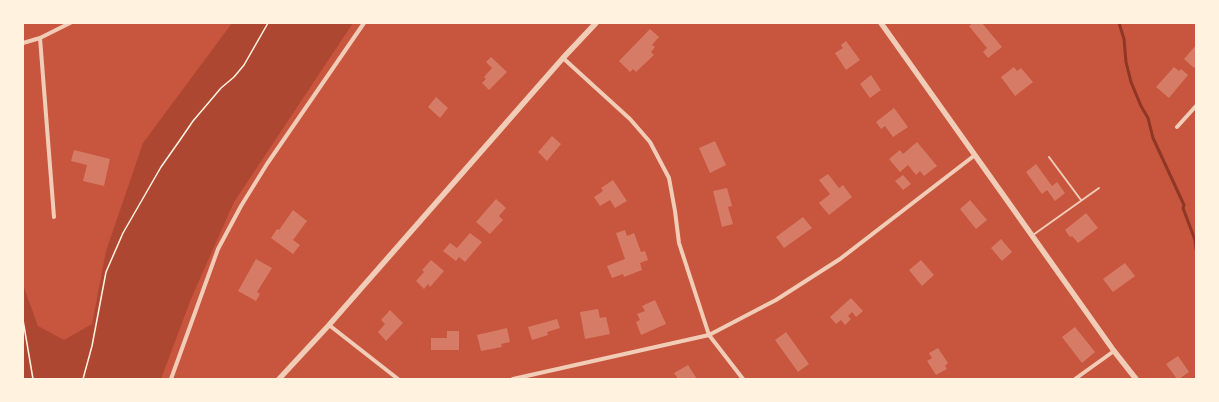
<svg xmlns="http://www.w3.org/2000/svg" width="1219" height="402" font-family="Montserrat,sans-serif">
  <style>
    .green { fill: #ae4732 }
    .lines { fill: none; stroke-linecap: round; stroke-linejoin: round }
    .stream { stroke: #8f3625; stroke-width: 3 }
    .building { fill: #d67c66 }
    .path { stroke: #fff3e0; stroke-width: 1.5 }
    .service { stroke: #f1ccb7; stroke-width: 2 }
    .minor { stroke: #f1ccb7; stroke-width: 4 }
    .tertiary { stroke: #f1ccb7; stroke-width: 5.5 }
  </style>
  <rect width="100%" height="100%" fill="#c8553d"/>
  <path class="green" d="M232 23H353L234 202 191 299 161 379H23V285L38 326 64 340 92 324 106 251 143 143Z"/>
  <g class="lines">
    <path class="stream" d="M1119 23 1124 39 1126 62 1131 82 1141 106 1148 118 1153 138 1184 205 1183 208 1195 240 1196 249"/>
  </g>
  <path class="building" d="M973 23H982L1002 47 988 58 983 52 987 48 969 26Z
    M650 29 659 37 652 45 655 47 651 52 654 55 636 72 633 69 630 72 619 61Z
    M846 41 860 60 846 70 835 53 843 48 841 45Z
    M1196 45V66L1194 68 1184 59Z
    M491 57 507 72 489 90 482 83 486 79 484 77 492 68 486 62Z
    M1014 67 1017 71 1021 68 1033 82 1015 96 1001 77Z
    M1174 67 1179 71 1181 69 1188 75 1169 98 1156 87Z
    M871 75 881 90 870 98 860 84Z
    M436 97 448 108 440 118 428 107Z
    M894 108 908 127 893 137 885 126 881 129 876 122Z
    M552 136 561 144 547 161 538 152Z
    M715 141 726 165 710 173 699 148Z
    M917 142 937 166 924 176 920 171 916 175 908 165 900 172 889 159 900 150 903 154Z
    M74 150 110 159 104 186 83 181 87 165 71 161Z
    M1036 164 1052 186 1057 182 1065 193 1055 201 1047 190 1042 194 1026 172Z
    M828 174 839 188 843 185 852 197 829 215 819 203 830 194 819 180Z
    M903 175 911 184 903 190 895 181Z
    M613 180 627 201 615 208 610 200 600 206 594 197 603 191 601 188Z
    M727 188 732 206 728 207 733 224 722 227 713 191Z
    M496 199 506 208 499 216 503 220 490 234 476 222Z
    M970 200 987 220 976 229 960 209Z
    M293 210 307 221 293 240 300 245 293 254 271 238 277 229 279 230Z
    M1086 213 1098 228 1078 243 1072 236 1070 237 1065 230Z
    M803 217 812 228 784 248 776 237Z
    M625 230 627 236 634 233 641 252 645 251 648 260 640 263 642 270 624 277 623 274 612 278 607 266 625 259 616 233Z
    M470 233 482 242 465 262 459 257 456 261 443 251 450 243 457 248Z
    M1001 239 1012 252 1002 261 991 248Z
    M256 259 272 268 257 292 260 294 256 301 238 291Z
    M431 260 444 271 430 287 428 284 424 289 416 281 424 272 422 270Z
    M921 260 934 275 922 286 909 270Z
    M1125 263 1135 276 1113 292 1103 279Z
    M851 298 863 311 856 317 852 312 848 316 851 319 845 325 841 320 836 324 830 317Z
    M655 300 666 324 641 335 636 322 640 320 637 314 645 311 642 306Z
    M598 309 600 318 606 317 610 334 585 339 580 312Z
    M390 310 403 323 386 341 378 332 385 324 381 320Z
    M557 319 560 328 547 332 548 335 532 340 528 327Z
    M1075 327 1095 352 1082 363 1062 337Z
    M507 328 510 342 501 344 502 347 481 351 477 335Z
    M447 331H459V350H431V338H447Z
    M786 332 809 364 798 372 775 340Z
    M938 348 948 363 945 366 947 369 936 375 927 361 932 358 929 353Z
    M1178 356 1189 372 1179 379H1177L1166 364Z
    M688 365 697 379H678L674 373Z"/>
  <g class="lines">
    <path class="path" d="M23 320 33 379
      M83 379 92 346 106 272 123 233 161 167 180 140 193 121 210 101 221 88 234 77 244 65 268 23"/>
    <path class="service" d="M1049 157 1081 200
      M1033 235 1099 188"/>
    <path class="minor" d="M40 38 54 217
      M23 43 40 38 70 23
      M563 58 630 119 650 142 669 178 675 211 679 243 709 335 743 379
      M1177 127 1196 106
      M329 325 398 379
      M171 379 218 249 241 206 267 164 364 23
      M513 379 709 335 776 300 840 259 975 155
      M1075 379 1114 351"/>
    <path class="tertiary" d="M881 23 1114 351 1136 379
      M279 379 329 325 563 58 596 23"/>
  </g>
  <rect width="1219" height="402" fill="none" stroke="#fff3e0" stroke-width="48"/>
</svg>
